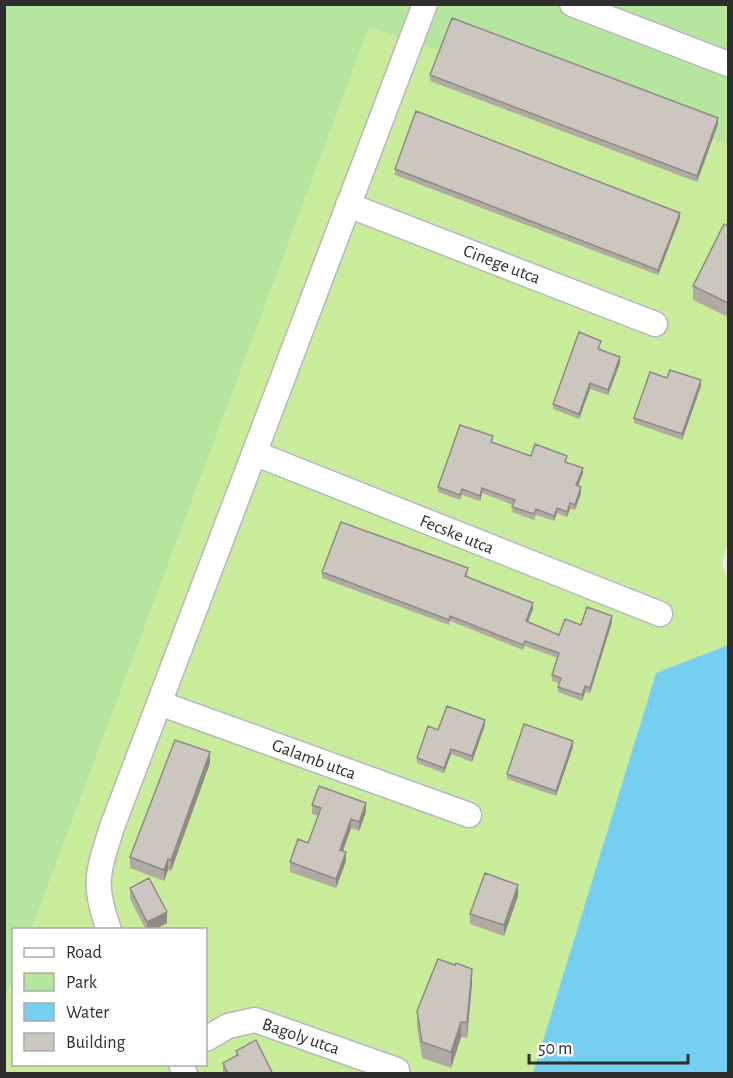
<svg xmlns="http://www.w3.org/2000/svg" width="733" height="1078" font-family="'Alegreya Sans',sans-serif">
  <style>
    .green { fill: #b6e59e }
    .pitch { fill: #c9ec9a }
    .water { fill: #75cff0 }
    .lines { fill: none; stroke-linecap: round; stroke-linejoin: round }
    .minor-casing { stroke: #b4b7c1; stroke-width: 27 }
    .minor { stroke: #fff; stroke-width: 24 }
    .wall { fill: #afaba4 }
    .shaded-wall { fill: #8e8b86 }
    .building { fill: #cbc7bf; stroke: #8e8b86; stroke-width: 1.5 }
    .labels { text-anchor: middle; stroke-width: 4.5; stroke-linejoin: round; paint-order: stroke }
    .street-label { font-size: 18px; fill: #2e2e2e; stroke: #fff }
  </style>
  <rect width="100%" height="100%" fill="#efe9e1"/>
  <path class="green" d="M5 5H728V144L369 28 32 929 14 930 13 978 5 1002Z"/>
  <path class="pitch" d="M369 28 728 144V540L722 564 728 581V645L656 673 533 1073H5L4 1002 13 978 14 1064H206V930L32 929Z"/>
  <path class="water" d="M728 645V1073H533L656 673Z"/>
  <g class="lines">
    <defs>
      <path id="minor" d="M572 4 728 64
        M348 205 655 324
        M254 453 660 614
        M159 703 469 815
        M109 930C92 883 98 872 112 827L425 4
        M206 1039 228 1026 255 1020 397 1070
        M181 1064 185 1074"/>
    </defs>
    <use href="#minor" class="minor-casing"/>
    <use href="#minor" class="minor"/>
  </g>
  <path class="wall" d="M430 75 718 124 697 182 430 81Z
    M395 169 680 218 658 275 395 175Z
    M729 226V316L728 317 693 300V286Z
    M601 346 600 350 620 363 608 395 590 389 579 419 553 409V404Z
    M701 386 682 440 634 423V418Z
    M493 442 531 456 567 462 583 473 578 486 581 493 575 510 570 509 567 517 557 513 554 521 536 515 534 520 512 512 513 505 482 493 480 501 462 495 460 500 438 492V487Z
    M322 572 468 573 467 577 533 609 527 622 559 635 581 625 612 622 590 693 585 692 582 701 558 692V687L559 683 552 681V675L558 658 525 646 523 650 450 621 449 625 322 578Z
    M485 725 472 762 451 754 444 773 417 763V758L438 730Z
    M573 747 556 796 507 779V774Z
    M210 763 171 871 168 870 164 881 130 868V857Z
    M312 805 366 812 359 831 351 828 343 851 346 861 336 888 290 872V862L308 843 318 816 312 814Z
    M130 888 167 923 154 930H146L130 899Z
    M518 896 504 936 470 924V914Z
    M472 984 467 1038 461 1037 451 1068 422 1058 417 1027V1011Z
    M236 1051 273 1074H223V1063L236 1056Z"/>
  <path class="shaded-wall" d="M718 118V124L697 182V176Z
    M680 213V218L658 275V270Z
    M620 357V363L608 395V390Z
    M701 380V386L682 440V434Z
    M590 383V389L579 419V414Z
    M583 468V473L576 491V485Z
    M581 487V493L575 510V505Z
    M482 488V493L480 501V496Z
    M570 503V509L567 517V512Z
    M557 508V513L554 521V516Z
    M533 603V609L526 627V621Z
    M612 616V622L590 693V688Z
    M585 686V692L582 701V695Z
    M485 720V725L472 762V756Z
    M573 741V747L556 796V791Z
    M451 749V754L444 773V768Z
    M210 752V763L171 871V860Z
    M366 803V812L359 831V822Z
    M351 819V828L340 859V850Z
    M346 852V861L336 888V879Z
    M168 859V870L164 881V870Z
    M518 885V896L504 936V925Z
    M167 912V923L154 930H147V922Z
    M472 969V984L467 1038V1022Z
    M461 1022V1037L451 1068V1052Z"/>
  <path class="building" d="M452 18 718 118 697 176 430 75Z
    M416 111 680 213 658 270 395 169Z
    M724 224 729 226V301L728 303 693 286Z
    M579 332 601 341 598 349 620 357 608 390 590 383 579 414 553 404Z
    M670 370 701 380 682 434 634 418 650 372 667 378Z
    M460 425 493 436 491 442 531 456 535 444 567 456 565 462 583 468 576 485 581 487 575 505 570 503 567 512 557 508 554 516 536 509 534 514 512 507 515 500 482 488 480 496 462 489 460 495 438 487Z
    M341 522 468 568 465 576 533 603 526 621 559 635 565 619 581 625 587 607 612 616 590 688 585 686 582 695 558 687 561 678 552 675 559 653 525 641 523 645 450 616 449 620 322 572Z
    M447 706 485 720 472 756 451 749 444 768 417 758 428 726 438 730Z
    M524 724 573 741 556 791 507 774Z
    M175 740 210 752 171 860 168 859 164 870 130 857Z
    M319 786 366 803 359 822 351 819 340 850 346 852 336 879 290 862 298 839 308 843 321 808 312 805Z
    M485 873 518 885 504 925 470 914Z
    M149 878 167 912 147 922 130 888Z
    M438 959 455 965 456 963 472 969 467 1022H461L451 1052 422 1042 417 1011Z
    M256 1040 273 1074H228L223 1063 238 1055 236 1051Z"/>
  <g class="labels">
    <g class="street-label">
      <text transform="translate(502 264) rotate(21)" y="6">Cinege utca</text>
      <text transform="translate(457 534) rotate(22)" y="6">Fecske utca</text>
      <text transform="translate(314 759) rotate(20)" y="6">Galamb utca</text>
      <text transform="translate(301 1036) rotate(19)" y="6">Bagoly utca</text>
    </g>
  </g>
  <rect width="733" height="1078" fill="none" stroke="#2e2e2e" stroke-width="12"/>
  <rect x="12" y="928" width="195" height="138" fill="#ffffff" stroke="#ababab" stroke-width="1.5"/>
  <rect x="24" y="948" width="30" height="9" fill="#ffffff" stroke="#ababab" stroke-width="1.5"/>
  <text x="66" y="958" font-size="18" fill="#2e2e2e">Road</text>
  <rect x="24" y="973" width="30" height="18" fill="#b6e59e" stroke="#ababab" stroke-width="1.5"/>
  <text x="66" y="988" font-size="18" fill="#2e2e2e">Park</text>
  <rect x="24" y="1003" width="30" height="18" fill="#75cff0" stroke="#ababab" stroke-width="1.5"/>
  <text x="66" y="1018" font-size="18" fill="#2e2e2e">Water</text>
  <rect x="24" y="1033" width="30" height="18" fill="#cbc7bf" stroke="#ababab" stroke-width="1.5"/>
  <text x="66" y="1048" font-size="18" fill="#2e2e2e">Building</text>
  <path d="M529 1054v9h159v-9" fill="none" stroke="#2e2e2e" stroke-width="3"/>
  <text x="538" y="1054" font-size="18" fill="#2e2e2e" stroke="#ffffff" stroke-width="4.5" paint-order="stroke">50 m</text>
</svg>
